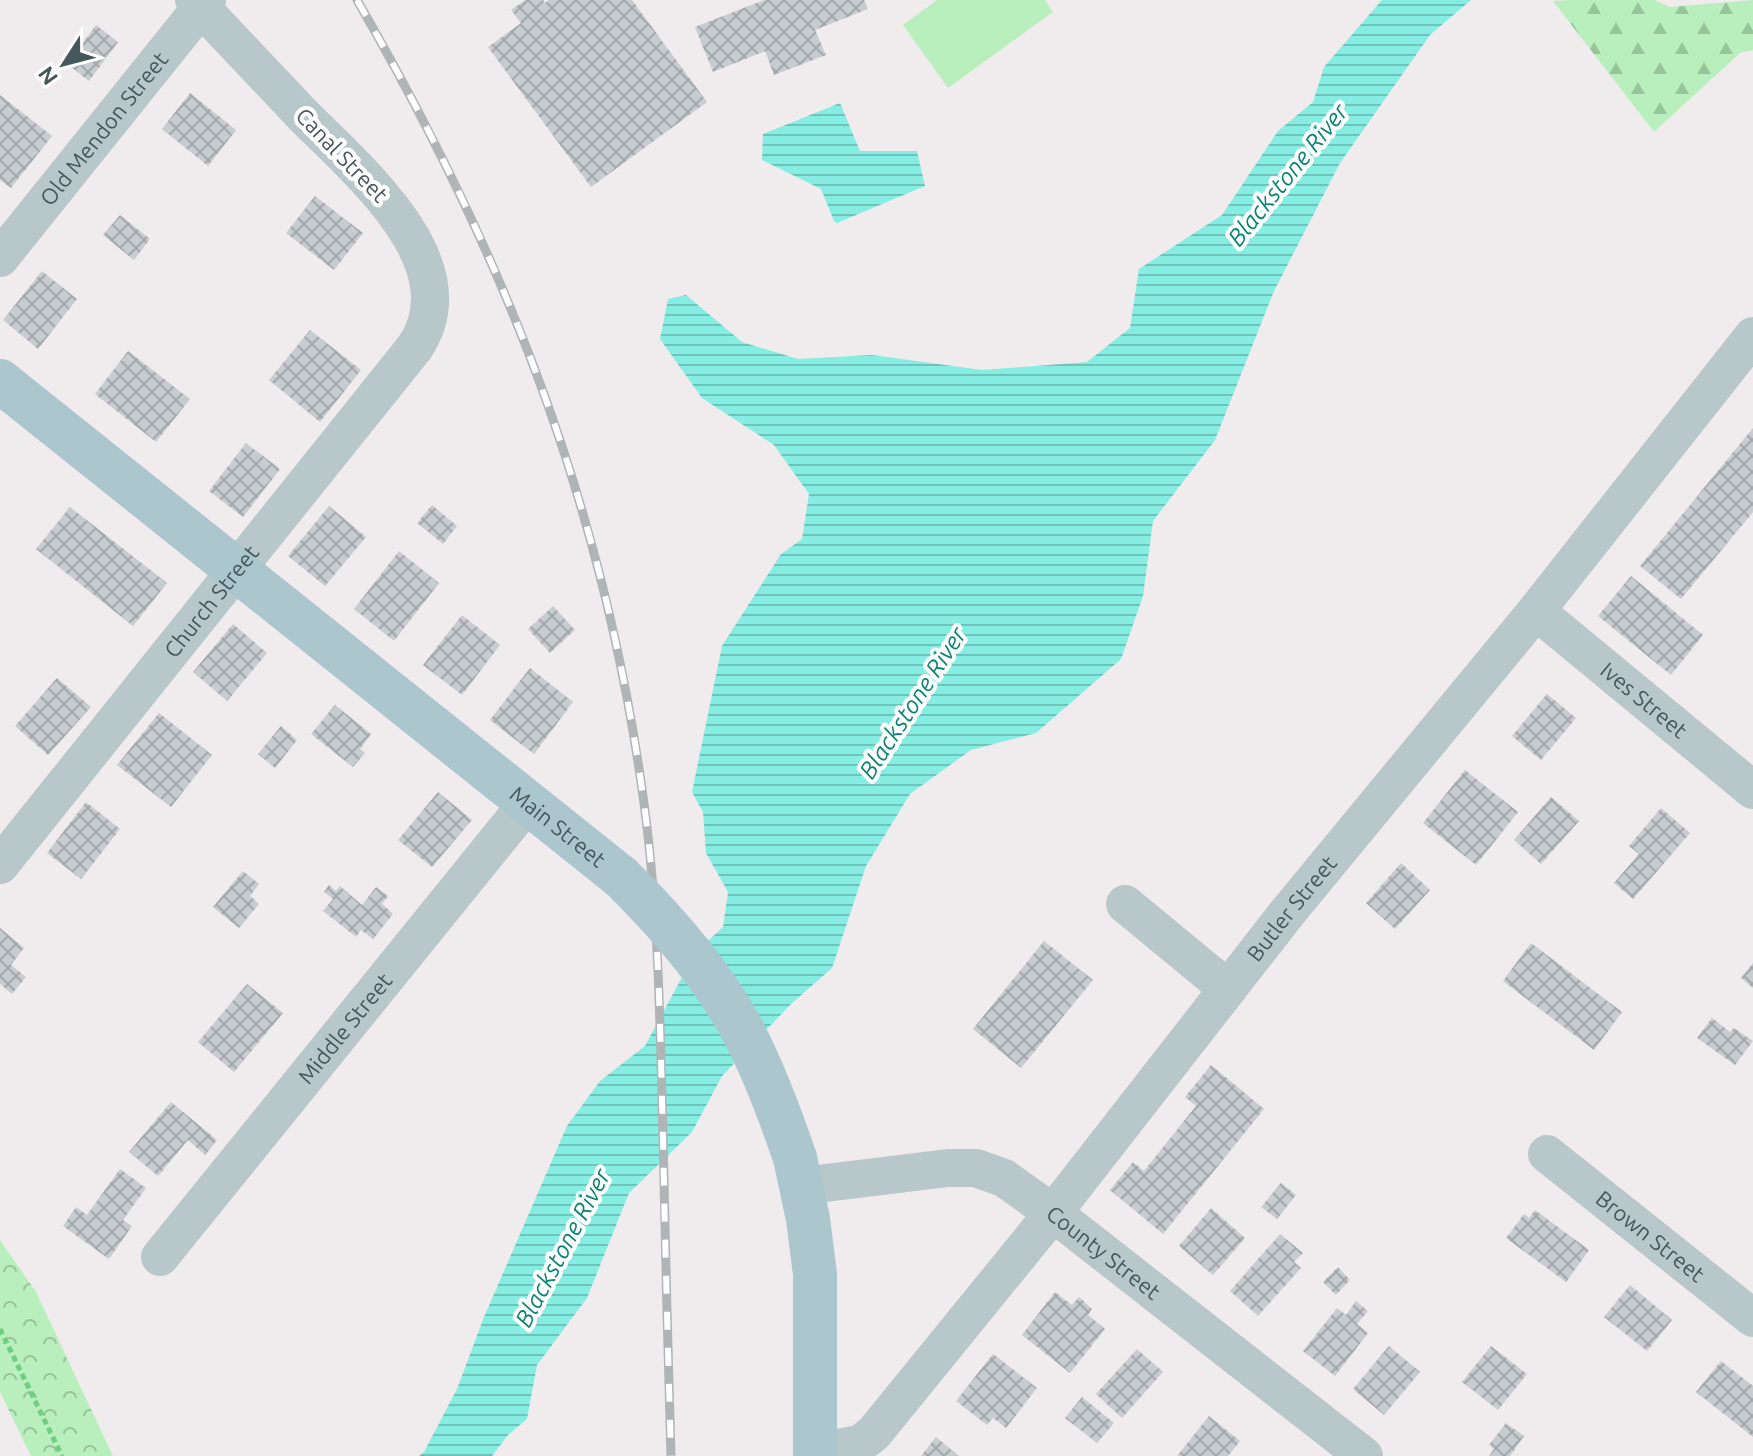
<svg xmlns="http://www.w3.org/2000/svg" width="1753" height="1456" font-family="Ubuntu,sans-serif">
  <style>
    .grass { fill: #b9efbc }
    .forest { fill: url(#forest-firs) }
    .park { fill: url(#park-crowns) }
    .water { fill: url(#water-rules) }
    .building { fill: url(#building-cross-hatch) }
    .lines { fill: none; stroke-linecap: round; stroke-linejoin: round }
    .path { stroke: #70ce81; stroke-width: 5; stroke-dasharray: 6 4; stroke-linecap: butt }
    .minor { stroke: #b7c7ca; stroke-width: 38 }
    .major { stroke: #abc7cd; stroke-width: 44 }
    .rail-casing { stroke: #afb5b7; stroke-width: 9 }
    .rail { stroke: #fff; stroke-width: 6; stroke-dasharray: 18; stroke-linecap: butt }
    .major-bridge { stroke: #abc7cd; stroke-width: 44 }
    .labels { text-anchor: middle; stroke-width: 8; stroke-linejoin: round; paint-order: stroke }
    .street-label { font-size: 22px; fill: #45575a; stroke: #fff }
    .water-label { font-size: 24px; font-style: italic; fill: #0b8375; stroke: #fff }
  </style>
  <defs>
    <pattern id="forest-firs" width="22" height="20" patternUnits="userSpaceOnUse" patternTransform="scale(2)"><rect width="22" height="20" fill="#b9efbc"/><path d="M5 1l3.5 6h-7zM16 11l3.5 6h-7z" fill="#98c49c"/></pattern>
    <pattern id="park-crowns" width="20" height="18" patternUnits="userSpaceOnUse" patternTransform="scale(2)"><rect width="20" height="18" fill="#b9efbc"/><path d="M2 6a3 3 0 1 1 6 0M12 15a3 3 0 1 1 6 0" fill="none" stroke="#98c49c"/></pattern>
    <pattern id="water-rules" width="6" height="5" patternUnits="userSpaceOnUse" patternTransform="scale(2)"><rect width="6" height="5" fill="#85ede1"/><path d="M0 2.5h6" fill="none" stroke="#6fc3b9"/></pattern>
    <pattern id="building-cross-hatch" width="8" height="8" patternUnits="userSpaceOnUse" patternTransform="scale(2)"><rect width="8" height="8" fill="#c6ccd0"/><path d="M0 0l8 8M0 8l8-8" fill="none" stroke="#a3a8ac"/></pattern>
  </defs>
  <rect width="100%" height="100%" fill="#f0eced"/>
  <path class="grass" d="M937 0H1045L1053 12 948 88 903 25Z"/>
  <path class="forest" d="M1569 0H1655L1670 7 1753 0V50L1740 53 1654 132 1553 1Z"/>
  <path class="park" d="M0 1240 36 1292 113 1456H31L0 1392Z"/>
  <path class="water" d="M1382 0H1471L1430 35 1340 163 1274 291 1215 440 1153 521 1143 596 1121 659 1036 733 971 750 910 794 866 866 832 968 791 1004 722 1076 692 1132 629 1193 587 1298 537 1365 527 1419 508 1435 492 1456H419L424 1452 457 1389 484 1317 567 1126 600 1081 645 1046 695 953 723 927 728 892 706 853 703 812 692 792 722 646 781 554 802 539 809 494 774 445 702 398 660 339 668 299 686 295 742 342 798 359 872 355 982 370 1087 362 1130 328 1139 269 1222 215 1278 131 1313 102 1324 67Z
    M840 103 860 151H917L925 186 837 223 834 221 821 189 762 160 763 134Z"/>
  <path class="building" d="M525 0H543L545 3 549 0H632L707 102 591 187 488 47 521 23 511 10Z
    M764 0H864L868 9 815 30 826 55 774 75 765 51 713 72 695 27Z
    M96 25 118 42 89 81 67 64Z
    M190 93 236 130 208 166 162 129Z
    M0 95 52 136 11 188 0 180Z
    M315 196 363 233 334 270 286 233Z
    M120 215 150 239 134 260 103 235Z
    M42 271 77 299 38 349 3 320Z
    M310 330 361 370 320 422 269 380Z
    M128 351 190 399 156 442 95 394Z
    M1753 428V512L1681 599 1640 566Z
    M246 443 280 469 243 517 209 491Z
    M432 505 457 526 443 544 417 523Z
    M329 506 366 537 325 586 288 556Z
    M70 507 167 583 133 626 36 549Z
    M399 551 439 583 394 641 354 609Z
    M1631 576 1703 635 1671 675 1598 616Z
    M553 606 575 630 550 653 528 629Z
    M462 615 500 645 462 695 423 665Z
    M233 624 267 653 227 701 193 672Z
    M530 668 573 702 534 754 490 720Z
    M57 678 91 707 48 755 15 726Z
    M1547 694 1576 718 1541 760 1512 736Z
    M335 705 371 734 360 749 365 753 353 767 311 734Z
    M159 713 212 755 171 807 117 765Z
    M281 726 297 740 275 768 258 754Z
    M1465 770 1518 812 1476 865 1423 823Z
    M438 792 472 820 432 867 398 840Z
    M1551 797 1579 821 1541 864 1514 840Z
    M86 802 120 829 81 879 47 853Z
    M1661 808 1690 833 1633 899 1614 883 1639 854 1629 846Z
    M1401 863 1430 890 1395 929 1366 903Z
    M243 871 259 884 250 896 259 904 239 928 213 907Z
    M329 885 336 891 340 886 362 905 376 887 388 896 382 904 393 914 373 939 361 930 356 937 323 911 333 899 324 892Z
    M0 928 24 948 11 965 26 977 12 994 0 984Z
    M1044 941 1093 980 1021 1068 973 1029Z
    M1531 943 1622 1012 1594 1050 1503 981Z
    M1753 963V988L1741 978Z
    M247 984 283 1013 234 1072 198 1042Z
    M1712 1018 1730 1032 1734 1028 1753 1041 1735 1065 1697 1038Z
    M1211 1065 1264 1109 1163 1234 1110 1190 1133 1162 1144 1171 1196 1106 1185 1097Z
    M171 1102 217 1140 205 1155 188 1140 158 1176 129 1152Z
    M120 1169 146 1188 123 1220 132 1226 109 1259 63 1226 76 1207 87 1215Z
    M1281 1183 1296 1195 1277 1219 1261 1207Z
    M1211 1208 1245 1238 1213 1275 1179 1246Z
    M1535 1210 1589 1250 1566 1282 1506 1238 1524 1214 1529 1218Z
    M1280 1234 1303 1253 1294 1262 1301 1268 1258 1316 1230 1291Z
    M1338 1267 1350 1280 1336 1295 1323 1282Z
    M1630 1285 1672 1320 1647 1351 1604 1317Z
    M1055 1292 1072 1305 1079 1297 1092 1309 1088 1315 1105 1329 1070 1373 1022 1335Z
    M1356 1301 1368 1311 1357 1324 1368 1333 1335 1376 1303 1351 1337 1308 1346 1315Z
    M1389 1346 1420 1372 1384 1415 1353 1389Z
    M1491 1346 1527 1374 1498 1410 1462 1382Z
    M1137 1349 1163 1372 1122 1418 1096 1394Z
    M993 1354 1037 1388 1006 1428 993 1418 987 1425 956 1401Z
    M1721 1361 1753 1386V1437L1696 1392Z
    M1082 1397 1114 1423 1097 1443 1065 1418Z
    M1209 1416 1240 1441 1228 1456H1177Z
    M1506 1423 1524 1436 1510 1456H1489L1494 1449 1489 1445Z
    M936 1437 959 1456H921Z"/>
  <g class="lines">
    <path class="path" d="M0 1329 62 1456"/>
    <g class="minor">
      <path id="s1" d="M0 258 207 0"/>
      <path id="s2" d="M1536 611 1753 790"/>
      <path id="s3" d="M0 865 415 347C472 261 352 166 299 111 264 74 229 37 194 0"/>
      <path d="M1125 904 1228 989"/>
      <path id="s4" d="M1547 1154 1753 1318"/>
      <path id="s5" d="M801 1186 948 1168H976L1004 1178 1053 1213 1364 1456"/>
      <path id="s6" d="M160 1257 529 801"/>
      <path id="s7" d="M815 1452 860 1444 874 1433 1053 1213 1287 913 1536 611 1753 336"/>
    </g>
    <g class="major">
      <path id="s8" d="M0 381 621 877"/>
      <path d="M795 1158 808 1219 815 1274V1456"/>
    </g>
    <defs>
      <path id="rail" d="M357 0C507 260 606 511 645 811 659 919 660 1028 663 1137 665 1243 668 1350 671 1456"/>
    </defs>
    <use href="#rail" class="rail-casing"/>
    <use href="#rail" class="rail"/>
    <path class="major-bridge" d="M621 877C669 924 715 977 746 1037 766 1076 781 1117 795 1158"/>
  </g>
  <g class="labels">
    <g class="street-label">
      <text dy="8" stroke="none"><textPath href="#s1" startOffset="166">Old Mendon Street</textPath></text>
      <text transform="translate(342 155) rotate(46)" y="8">Canal Street</text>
      <text dy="8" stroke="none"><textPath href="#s3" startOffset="338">Church Street</textPath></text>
      <text dy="8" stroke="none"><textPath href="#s2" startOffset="140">Ives Street</textPath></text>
      <text dy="8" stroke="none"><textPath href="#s8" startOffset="714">Main Street</textPath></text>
      <text dy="8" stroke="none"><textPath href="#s7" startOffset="734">Butler Street</textPath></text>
      <text dy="8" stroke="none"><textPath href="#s6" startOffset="294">Middle Street</textPath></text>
      <text dy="8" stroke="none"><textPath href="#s4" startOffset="132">Brown Street</textPath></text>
      <text dy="8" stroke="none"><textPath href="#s5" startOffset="330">County Street</textPath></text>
    </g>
    <g class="water-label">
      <text transform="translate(1288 175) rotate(-51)" y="8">Blackstone River</text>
      <text transform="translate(913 703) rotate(-57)" y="8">Blackstone River</text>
      <text transform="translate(563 1248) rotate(-62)" y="8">Blackstone River</text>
    </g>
  </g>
  <g transform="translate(64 64) rotate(234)" stroke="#ffffff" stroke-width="6" paint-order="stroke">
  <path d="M0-6L14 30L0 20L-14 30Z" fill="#45575a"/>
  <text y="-12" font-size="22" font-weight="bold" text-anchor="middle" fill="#45575a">N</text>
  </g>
</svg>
